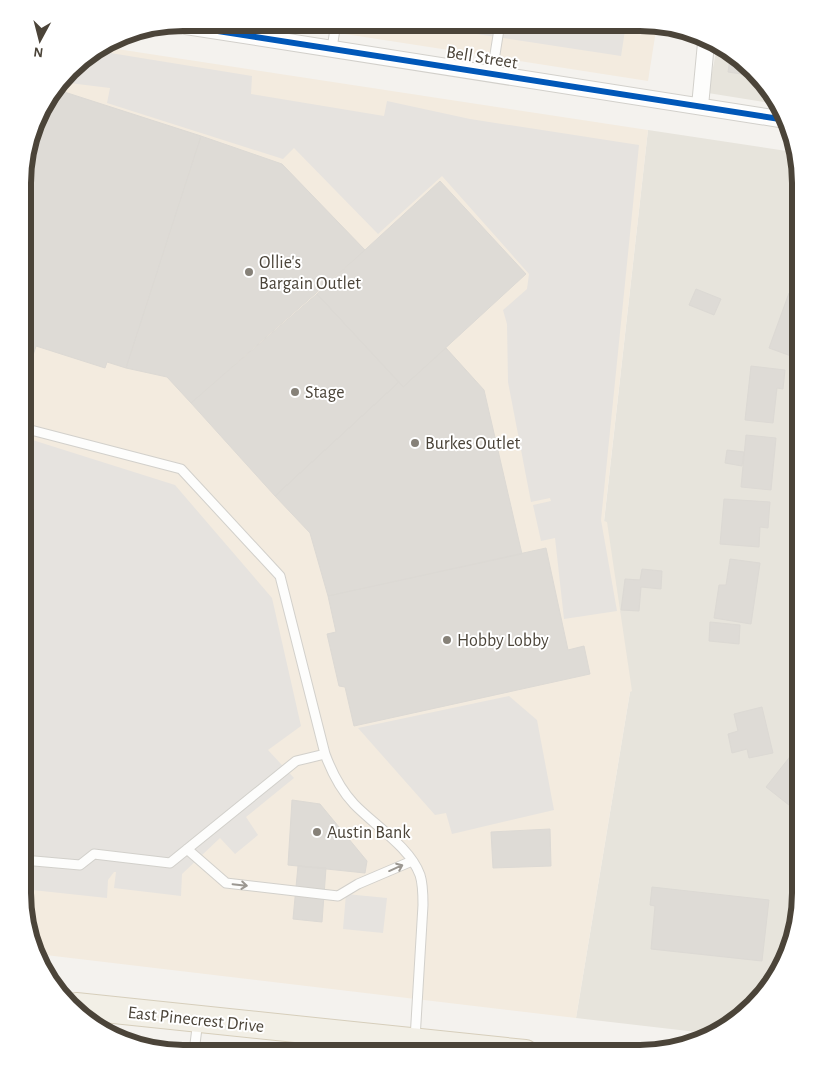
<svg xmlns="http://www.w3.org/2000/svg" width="823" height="1076" font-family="'Alegreya Sans',sans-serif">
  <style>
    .residential { fill: #e7e4dc }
    .commercial { fill: #f3ebdf }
    .parking { fill: #e6e3df }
    .building { fill: #dedbd6; stroke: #dcd9d4 }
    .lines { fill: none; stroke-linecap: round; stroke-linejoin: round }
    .service-casing { stroke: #d2d0cb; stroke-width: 11 }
    .minor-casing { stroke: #d2d0cb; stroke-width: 18 }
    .primary-casing { stroke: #d6cebb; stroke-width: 28 }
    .service { stroke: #fdfdfc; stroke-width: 9 }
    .minor { stroke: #fdfdfc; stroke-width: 16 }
    .primary { stroke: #f2efe6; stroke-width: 26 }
    .cycleway-casing { stroke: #fff; stroke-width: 9 }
    .cycleway { stroke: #0057b8; stroke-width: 6 }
    .oneway { stroke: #9b9791 }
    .poi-dot { fill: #868178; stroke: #fff; stroke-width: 2 }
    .labels { text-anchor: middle; stroke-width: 4; stroke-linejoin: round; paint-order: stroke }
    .street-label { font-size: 18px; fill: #4b4439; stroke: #fff }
    .poi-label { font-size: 18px; fill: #4b4439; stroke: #fff; text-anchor: start }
    .rim { fill: none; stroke: #4b4439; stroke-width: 6 }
  </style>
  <rect width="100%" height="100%" fill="#f4f2ee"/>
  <path class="residential" d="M717 47 737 56 777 104 708 93Z
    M648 130 793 152 800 183V903L774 982 714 1034 576 1018 630 692 604 522Z"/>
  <path class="commercial" d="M274 23 657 24 648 81Z
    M104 47 648 130 604 521 607 522 632 691 630 692 576 1018 37 954 23 893 24 162 44 103 78 62Z
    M130 1040 239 1052H163Z"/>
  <path class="parking" d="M405 23 647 24 646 32 625 30 621 56Z
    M98 51 252 76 251 94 384 116 387 101 470 119 639 145 601 520 617 611 564 619 555 538 541 541 533 505 551 501 550 498 531 502 508 382 507 324 503 310 527 289 529 274 442 176 378 234 294 148 283 159 107 103 110 88 61 82 78 62Z
    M23 437 175 485 272 598 301 726 268 750 294 778 246 817 258 835 235 854 220 838 182 874 181 896 114 888 116 872H114L108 880 107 898 23 889Z
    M509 696 537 720 554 810 452 834 446 813 435 815 358 728Z
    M346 894 387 898 383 933 343 929Z"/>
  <path class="building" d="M731 53 737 56 754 76 728 72Z
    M55 89 201 136 126 368 107 362 105 368 36 346 29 368 24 366V162L44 103Z
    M201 136 282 164 365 250 191 403 167 377 126 368Z
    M440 181 526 274 403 387 317 294Z
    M696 289 721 299 714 315 689 305Z
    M789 293 800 297V331L791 356 769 348Z
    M317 294 399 382 275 496 191 403Z
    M446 348 484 390 522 554 328 596 310 533 275 496 399 382 403 387Z
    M751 366 785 370 783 389 777 388 773 423 745 420Z
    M746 435 776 438 771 490 741 487Z
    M727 450 744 452 742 466 725 463Z
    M724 499 770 502 768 528 760 527 759 547 720 544Z
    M546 548 568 650 584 646 590 674 354 726 345 687 339 686 327 634 336 632 328 596Z
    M730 559 760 563 751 624 714 618 719 585H726Z
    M642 569 662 571 661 589 641 587 639 611 621 610 625 579 640 580Z
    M710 622 740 625 739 644 709 641Z
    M762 707 773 753 749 758 747 749 732 753 728 734 738 731 734 714Z
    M792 754 800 760V801L794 809 766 787Z
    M292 800 320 804 367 861 365 873 288 865Z
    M550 829 551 866 493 868 491 832Z
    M298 866 326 868 322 922 293 919Z
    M652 887 769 900 762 961 651 949 655 906 650 905Z"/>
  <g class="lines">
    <defs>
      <path id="service" d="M332 48 336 23
        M492 73 500 23
        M23 428 181 469 280 576 325 754C332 773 340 789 354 804 374 825 410 847 420 875 423 884 423 895 423 905L415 1039
        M187 849 226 883 338 896 358 884 412 861
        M23 860 80 865 94 854 170 863 296 761 325 754
        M194 1052 198 1020"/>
      <path id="minor" d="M173 24 786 120
        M700 106 706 43"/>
      <path id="primary" d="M76 1006 525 1053"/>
    </defs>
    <use href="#service" class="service-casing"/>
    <use href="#minor" class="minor-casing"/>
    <use href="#primary" class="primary-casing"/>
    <use href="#service" class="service"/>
    <use href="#minor" class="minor"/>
    <use href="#primary" class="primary"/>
    <defs>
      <path id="cycleway" d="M173 24 786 120"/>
    </defs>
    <use href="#cycleway" class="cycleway-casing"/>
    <use href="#cycleway" class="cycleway"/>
  </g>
  <defs><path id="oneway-shaft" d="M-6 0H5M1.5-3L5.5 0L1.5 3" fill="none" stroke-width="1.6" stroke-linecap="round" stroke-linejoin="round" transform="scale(1.25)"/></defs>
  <g class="oneway">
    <use href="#oneway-shaft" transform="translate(396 868) rotate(-24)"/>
    <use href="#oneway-shaft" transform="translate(240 885) rotate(6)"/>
  </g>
  <g class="poi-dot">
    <circle cx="249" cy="272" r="5"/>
    <circle cx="295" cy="392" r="5"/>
    <circle cx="415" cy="443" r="5"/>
    <circle cx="447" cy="640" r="5"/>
    <circle cx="317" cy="832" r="5"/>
  </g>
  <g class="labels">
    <g class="street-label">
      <text transform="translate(482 57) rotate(9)" y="6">Bell Street</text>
      <text transform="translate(196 1019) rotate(6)" y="6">East Pinecrest Drive</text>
    </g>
    <g class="poi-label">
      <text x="259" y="268">Ollie's<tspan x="259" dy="21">Bargain Outlet</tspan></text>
      <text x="305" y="398">Stage</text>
      <text x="425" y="449">Burkes Outlet</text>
      <text x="457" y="646">Hobby Lobby</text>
      <text x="327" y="838">Austin Bank</text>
    </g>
  </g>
  <path d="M0 0H823V1076H0ZM183 31H640A152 152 0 0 1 792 183V893A152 152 0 0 1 640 1045H183A152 152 0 0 1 31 893V183A152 152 0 0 1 183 31Z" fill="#fff" fill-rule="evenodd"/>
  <path class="rim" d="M183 31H640A152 152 0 0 1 792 183V893A152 152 0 0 1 640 1045H183A152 152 0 0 1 31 893V183A152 152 0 0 1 183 31Z"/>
  <g transform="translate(40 40) rotate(187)" stroke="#ffffff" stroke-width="4" paint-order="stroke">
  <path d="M0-4L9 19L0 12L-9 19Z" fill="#4b4439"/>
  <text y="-8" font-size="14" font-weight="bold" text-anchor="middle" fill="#4b4439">N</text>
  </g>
</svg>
